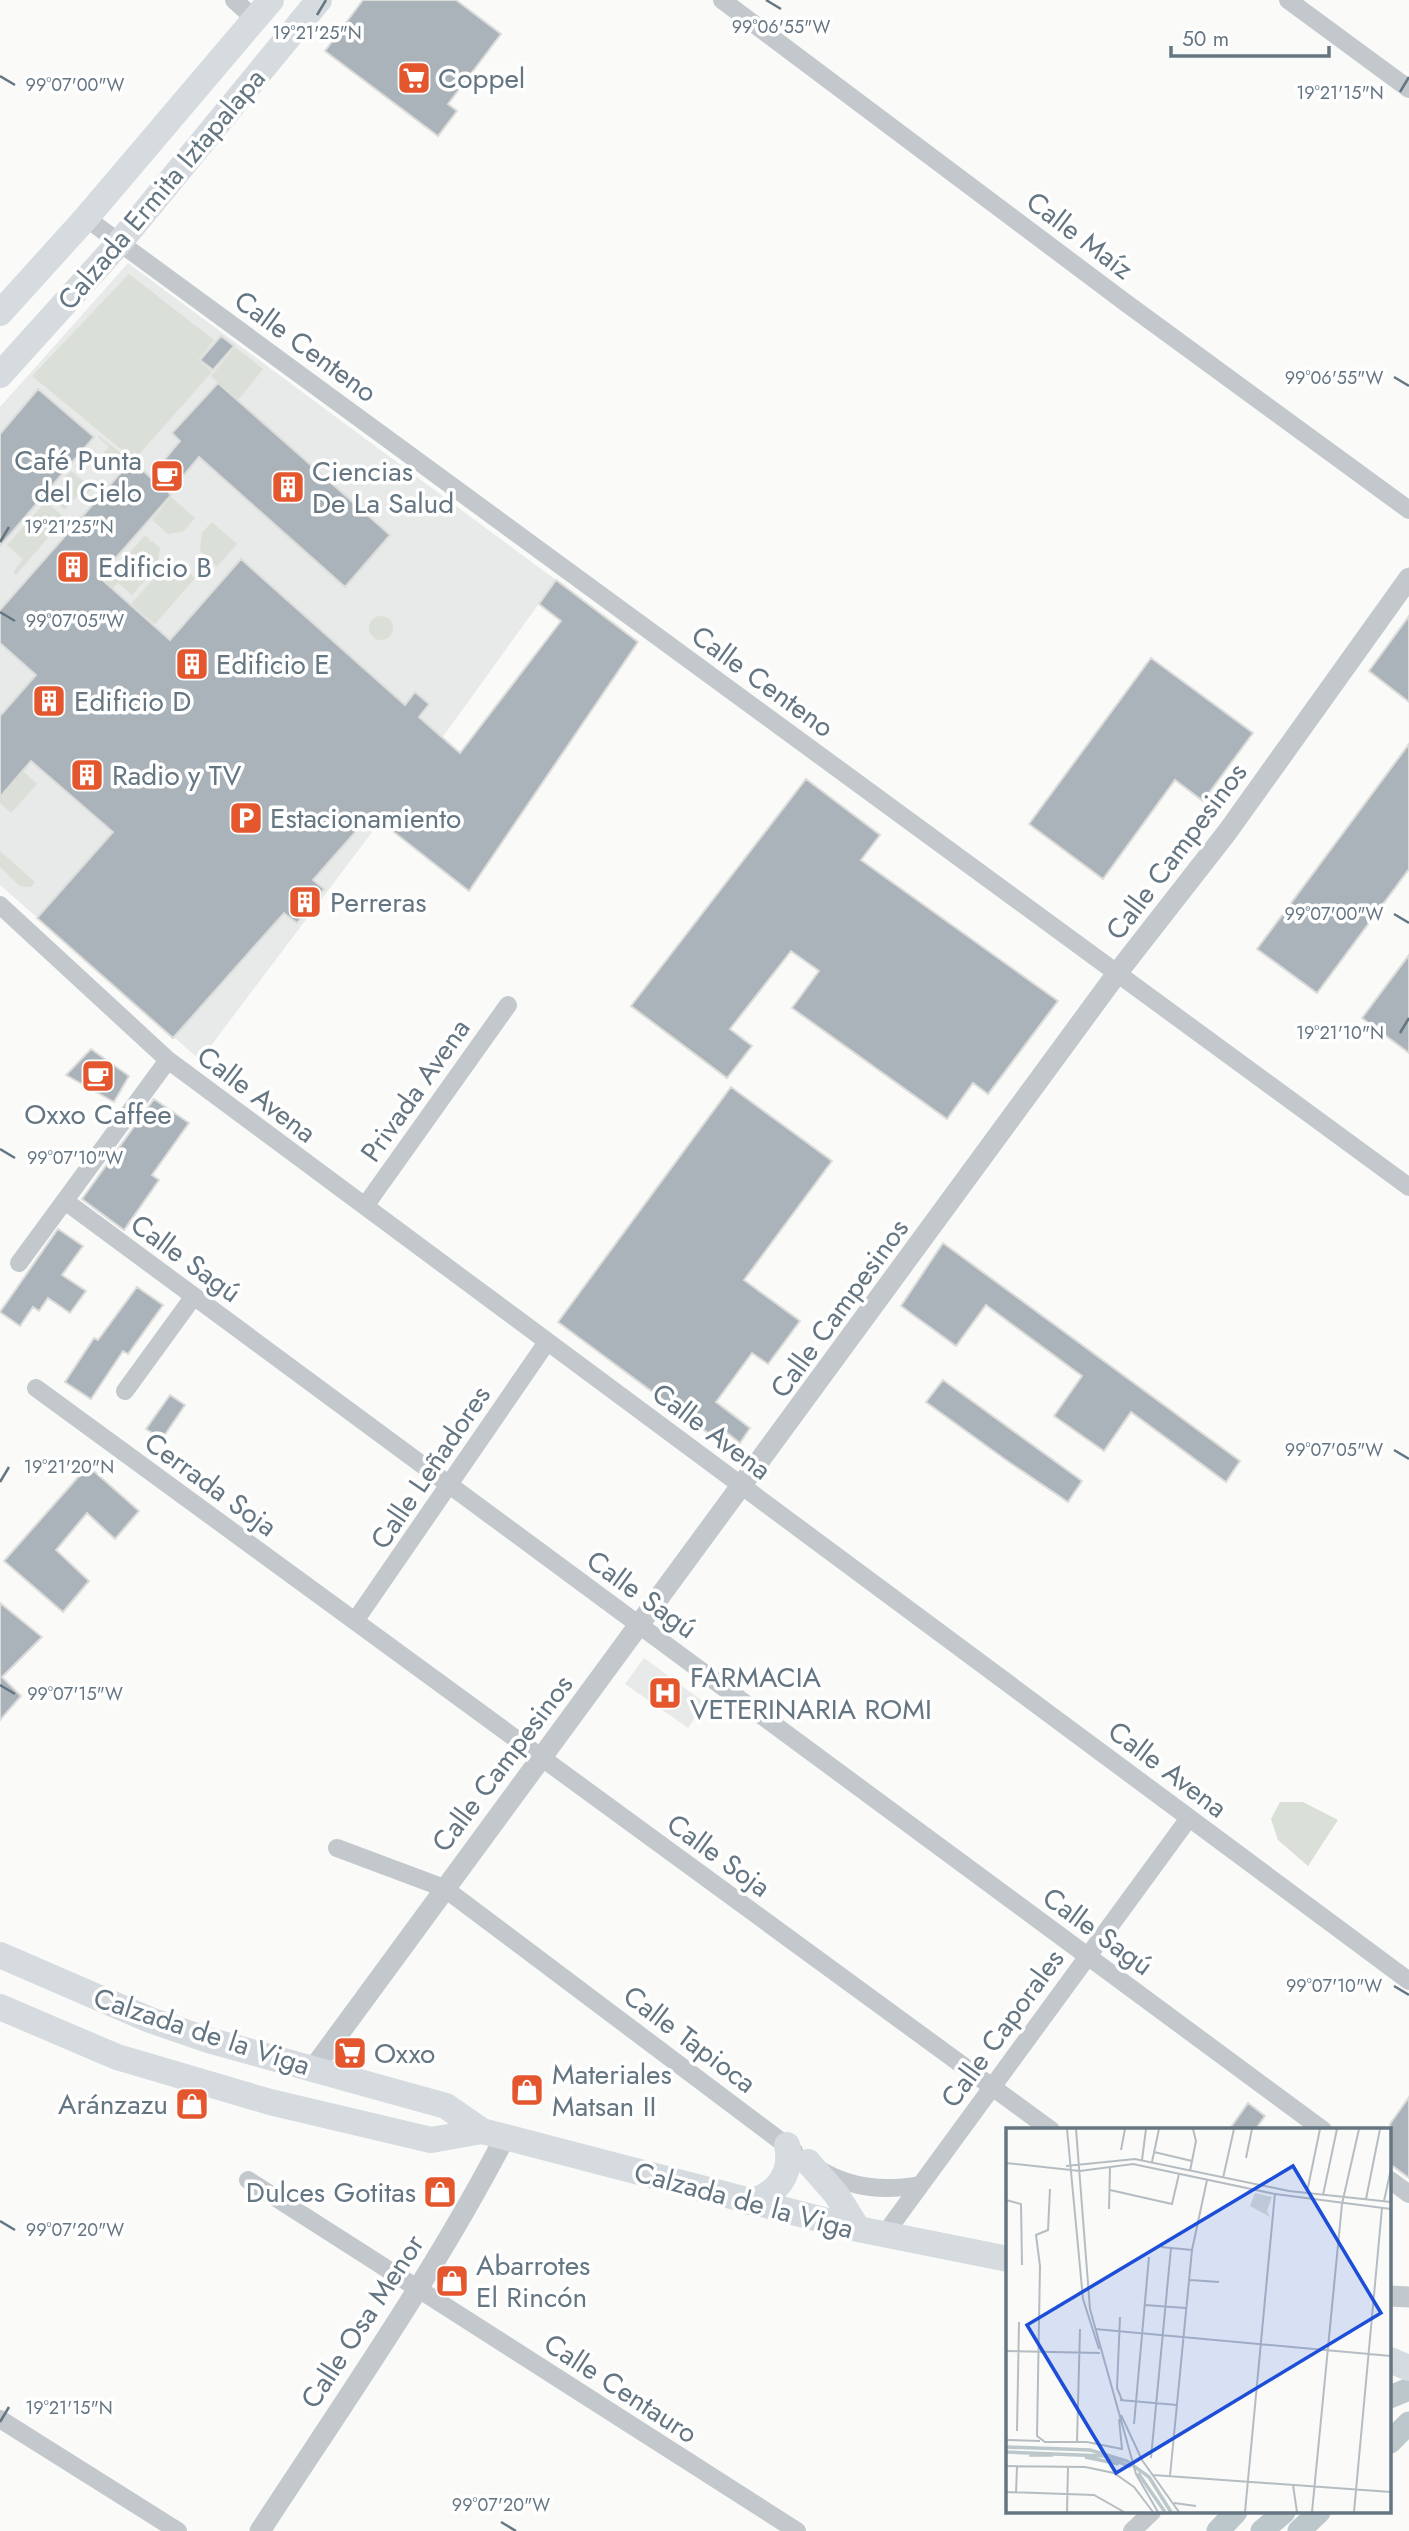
<svg xmlns="http://www.w3.org/2000/svg" width="1409" height="2531" font-family="Jost,sans-serif">
  <style>
    .built { fill: #e8e9e9 }
    .green { fill: #dadfd7 }
    .lines { fill: none; stroke-linecap: round; stroke-linejoin: round }
    .canal { stroke: #bbc7cb; stroke-width: 23 }
    .building { fill: #aab3b9; stroke: #dcdcda; stroke-width: 2 }
    .minor { stroke: #c3c8cc; stroke-width: 18 }
    .tertiary { stroke: #c3c8cc; stroke-width: 21 }
    .primary { stroke: #d6dbdf; stroke-width: 26 }
    .ticks { fill: none; stroke: #657683; stroke-width: 2.5 }
    .labels { text-anchor: middle; stroke-width: 7; stroke-linejoin: round; paint-order: stroke }
    .poi-label { font-size: 28px; fill: #657683; stroke: #fff; text-anchor: start }
    .street-label { font-size: 28px; fill: #657683; stroke: #fff }
    .inset-river { fill: none; stroke: #bbc7cb; stroke-width: 3.5 }
    .inset-road { fill: none; stroke: #b5bdc2; stroke-width: 2 }
    .view { fill: #1d4ed8; fill-opacity: 0.15; stroke: #1d4ed8; stroke-width: 3.5 }
    .inset-edge { fill: none; stroke: #657683; stroke-width: 3.5 }
    .ticks-label { font-size: 18px; text-anchor: middle; fill: #657683; stroke: #fff; stroke-width: 7; stroke-linejoin: round; paint-order: stroke }
  </style>
  <rect width="100%" height="100%" fill="#fafaf8"/>
  <path class="built" d="M128 263 556 580 413 778 200 1060 0 885V407Z
    M644 1658 705 1703 688 1728 625 1684Z"/>
  <path class="green" d="M129 274 214 340 198 360 212 372 134 460 32 376Z
    M235 347 263 369 238 400 211 376Z
    M99 436 122 454 104 473 94 464 109 447 98 437Z
    M71 471 92 488 82 500 77 496 65 510 58 504 70 489 62 481Z
    M58 488 60 490 49 504 65 518 16 575 13 572 23 559 7 545Z
    M171 497 195 518 184 531 168 534 152 520Z
    M212 522 237 544 217 567 200 551 202 533Z
    M145 535 150 539V543L152 541 160 548 157 567 132 595 118 583 112 589 101 586Z
    M181 565 195 578 155 624 131 604 161 570Z
    M369 628a12 12 0 1 1 24 0a12 12 0 1 1-24 0Z
    M23 771 37 784 11 813 0 803V796Z
    M0 851 35 882 31 887 20 886 0 867Z
    M1280 1802H1303L1338 1820 1308 1866 1278 1840 1271 1819Z"/>
  <g class="lines">
    <path class="canal" d="M1390 2397 1409 2389
      M1390 2442 1409 2423
      M1218 2531 1236 2512
      M1262 2531 1284 2512
      M1299 2531 1319 2512"/>
  </g>
  <path class="building" d="M363 0H456L501 34 448 104 457 111 438 136 325 51Z
    M221 336 234 346 213 370 200 360Z
    M218 383 390 535 345 587 199 457 169 493 171 495 99 577 170 640 241 559 405 705 415 692 429 704 419 717 460 753 561 621 539 604 556 580 638 642 469 891 371 814 313 880 324 889 297 923 284 913 173 1038 37 918 113 832 31 761 0 797V716L36 675 0 643V610L132 460 150 477 180 441 172 433Z
    M38 389 94 437 0 546V434Z
    M1409 616V702L1369 671Z
    M1151 658 1253 733 1203 801 1175 780 1103 879 1029 824Z
    M1409 744V869L1317 993 1257 949Z
    M806 779 880 835 861 860 1058 1001 988 1094 973 1083 947 1119 792 1008 819 971 791 951 730 1029 752 1046 727 1078 631 1006Z
    M1409 955V1053L1362 1018Z
    M91 1049 129 1076 114 1102 66 1075Z
    M731 1087 832 1161 744 1280 800 1321 768 1364 752 1353 716 1402 750 1428 740 1443 722 1429 715 1438 558 1322Z
    M154 1099 189 1123 152 1175 159 1180 124 1230 82 1199Z
    M58 1229 83 1246 62 1275 86 1291 70 1313 48 1298 39 1311 33 1307 20 1326 0 1312Z
    M943 1243 1240 1461 1226 1482 1131 1412 1104 1451 1054 1416 1082 1376 986 1305 956 1346 901 1306Z
    M137 1287 163 1305 128 1354 123 1351 91 1399 65 1382 94 1338 98 1340Z
    M943 1380 1082 1481 1068 1502 1006 1460 926 1402Z
    M170 1395 185 1405 162 1439 146 1429Z
    M88 1466 139 1511 115 1539 87 1513 56 1550 89 1581 63 1612 4 1561Z
    M0 1603 42 1637 2 1677 21 1696 0 1720Z
    M1409 2097V2178L1390 2164V2124Z
    M1248 2103 1265 2116 1255 2130H1229Z"/>
  <g class="lines">
    <path class="minor" d="M234 0 255 19
      M722 0 1126 303 1409 510
      M1288 0 1409 89
      M86 218 1409 1187
      M0 905 168 1060 1409 1981
      M65 1201 1323 2130
      M365 1206 508 1005
      M19 1263 168 1060
      M36 1388 1051 2130
      M125 1391 194 1296
      M355 1621 547 1342
      M337 1848 444 1888 794 2151
      M822 2171C854 2189 885 2191 920 2185
      M248 2180 797 2531
      M1390 2180 1409 2194
      M884 2235 1189 1818
      M0 2419 178 2531
      M1132 2531 1152 2512"/>
    <path class="tertiary" d="M313 2069 1118 972 1228 831 1409 578
      M1390 2296 1409 2297
      M260 2531C344 2402 434 2274 505 2137"/>
    <path class="primary" d="M0 313 86 218 271 0
      M0 375 120 242 319 0
      M0 1955 150 2020 208 2040 446 2106 482 2131 858 2229 1008 2259
      M0 2007 117 2057 270 2102 431 2140 482 2131
      M808 2162 836 2194 858 2229
      M749 2202C777 2195 793 2174 787 2145
      M1390 2360 1409 2368"/>
  </g>
  <path class="ticks" d="M766 0 781 9M317 15 326 0M0 76 15 85M1400 92 1409 77M1394 377 1409 386M0 542 9 527M0 612 15 621M1394 914 1409 923M1400 1033 1409 1018M0 1149 15 1158M1394 1450 1409 1459M0 1482 9 1467M0 1685 15 1694M1394 1986 1409 1995M0 2221 15 2230M0 2422 9 2407M501 2522 516 2531"/>
  <defs>
    <symbol id="supermarket-square" viewBox="-11 -11 22 22"><rect x="-9" y="-9" width="18" height="18" rx="4" fill="#e4572e" stroke="#fff"/><path d="M-6-5.5h2.5l.6 2H6L4.5 2H-2.5L-4.4-4H-6ZM-1.5 3.2a1.3 1.3 0 1 0 .1 0ZM3 3.2a1.3 1.3 0 1 0 .1 0Z" fill="#fff"/></symbol>
    <symbol id="cafe-square" viewBox="-11 -11 22 22"><rect x="-9" y="-9" width="18" height="18" rx="4" fill="#e4572e" stroke="#fff"/><path d="M-5.5-4.5H6V0H3Q3 3.5 0 3.5H-2.5Q-5.5 3.5-5.5 0ZM3-3.2v2h1.7v-2ZM-6 4.5H4V6H-6Z" fill="#fff"/></symbol>
    <symbol id="building-square" viewBox="-11 -11 22 22"><rect x="-9" y="-9" width="18" height="18" rx="4" fill="#e4572e" stroke="#fff"/><path d="M-4-6H4V6H1V3H-1V6H-4ZM-2.5-4.3h1.7v1.8h-1.7ZM.8-4.3h1.7v1.8H.8ZM-2.5-1h1.7V.8h-1.7ZM.8-1h1.7V.8H.8Z" fill="#fff"/></symbol>
    <symbol id="parking-square" viewBox="-11 -11 22 22"><rect x="-9" y="-9" width="18" height="18" rx="4" fill="#e4572e" stroke="#fff"/><path d="M-3.5-5.5H1a3.5 3.5 0 0 1 0 7H-1V5.5H-3.5ZM-1-3.4V-.6H.8a1.4 1.4 0 0 0 0-2.8Z" fill="#fff"/></symbol>
    <symbol id="hospital-square" viewBox="-11 -11 22 22"><rect x="-9" y="-9" width="18" height="18" rx="4" fill="#e4572e" stroke="#fff"/><path d="M-5-5h3v3.5h4V-5h3V5h-3V1.5h-4V5h-3Z" fill="#fff"/></symbol>
    <symbol id="shop-square" viewBox="-11 -11 22 22"><rect x="-9" y="-9" width="18" height="18" rx="4" fill="#e4572e" stroke="#fff"/><path d="M-5-2.5h2.3a2.7 3.5 0 0 1 5.4 0H5L5.5 6h-11ZM-1.5-2.5h3a1.5 2.3 0 0 0-3 0Z" fill="#fff"/></symbol>
  </defs>
  <g fill-rule="evenodd">
    <use href="#supermarket-square" x="395" y="59" width="38" height="38"/>
    <use href="#cafe-square" x="148" y="457" width="38" height="38"/>
    <use href="#building-square" x="269" y="468" width="38" height="38"/>
    <use href="#building-square" x="54" y="548" width="38" height="38"/>
    <use href="#building-square" x="173" y="645" width="38" height="38"/>
    <use href="#building-square" x="30" y="682" width="38" height="38"/>
    <use href="#building-square" x="68" y="756" width="38" height="38"/>
    <use href="#parking-square" x="227" y="799" width="38" height="38"/>
    <use href="#building-square" x="286" y="883" width="38" height="38"/>
    <use href="#cafe-square" x="79" y="1057" width="38" height="38"/>
    <use href="#hospital-square" x="646" y="1674" width="38" height="38"/>
    <use href="#supermarket-square" x="331" y="2034" width="38" height="38"/>
    <use href="#shop-square" x="508" y="2071" width="38" height="38"/>
    <use href="#shop-square" x="173" y="2085" width="38" height="38"/>
    <use href="#shop-square" x="421" y="2173" width="38" height="38"/>
    <use href="#shop-square" x="433" y="2262" width="38" height="38"/>
  </g>
  <g class="labels">
    <g class="poi-label">
      <text x="438" y="88">Coppel</text>
      <text x="142" y="470" text-anchor="end">Café Punta<tspan x="142" dy="32">del Cielo</tspan></text>
      <text x="312" y="481">Ciencias<tspan x="312" dy="32">De La Salud</tspan></text>
      <text x="98" y="577">Edificio B</text>
      <text x="216" y="674">Edificio E</text>
      <text x="74" y="711">Edificio D</text>
      <text x="112" y="785">Radio y TV</text>
      <text x="270" y="828">Estacionamiento</text>
      <text x="330" y="912">Perreras</text>
      <text x="98" y="1124" text-anchor="middle">Oxxo Caffee</text>
      <text x="690" y="1687">FARMACIA<tspan x="690" dy="32">VETERINARIA ROMI</tspan></text>
      <text x="374" y="2063">Oxxo</text>
      <text x="552" y="2084">Materiales<tspan x="552" dy="32">Matsan II</tspan></text>
      <text x="168" y="2114" text-anchor="end">Aránzazu</text>
      <text x="416" y="2202" text-anchor="end">Dulces Gotitas</text>
      <text x="476" y="2275">Abarrotes<tspan x="476" dy="32">El Rincón</tspan></text>
    </g>
    <g class="street-label">
      <text transform="translate(161 189) rotate(-50)" y="10">Calzada Ermita Iztapalapa</text>
      <text transform="translate(1080 235) rotate(37)" y="10">Calle Maíz</text>
      <text transform="translate(306 346) rotate(36)" y="10">Calle Centeno</text>
      <text transform="translate(763 681) rotate(36)" y="10">Calle Centeno</text>
      <text transform="translate(1176 851) rotate(-53)" y="10">Calle Campesinos</text>
      <text transform="translate(415 1090) rotate(-55)" y="10">Privada Avena</text>
      <text transform="translate(257 1094) rotate(37)" y="10">Calle Avena</text>
      <text transform="translate(186 1258) rotate(36)" y="10">Calle Sagú</text>
      <text transform="translate(839 1308) rotate(-54)" y="10">Calle Campesinos</text>
      <text transform="translate(712 1431) rotate(37)" y="10">Calle Avena</text>
      <text transform="translate(430 1467) rotate(-56)" y="10">Calle Leñadores</text>
      <text transform="translate(211 1484) rotate(36)" y="10">Cerrada Soja</text>
      <text transform="translate(642 1594) rotate(36)" y="10">Calle Sagú</text>
      <text transform="translate(502 1763) rotate(-53)" y="10">Calle Campesinos</text>
      <text transform="translate(1168 1769) rotate(37)" y="10">Calle Avena</text>
      <text transform="translate(719 1855) rotate(36)" y="10">Calle Soja</text>
      <text transform="translate(1098 1931) rotate(36)" y="10">Calle Sagú</text>
      <text transform="translate(1002 2028) rotate(-54)" y="10">Calle Caporales</text>
      <text transform="translate(202 2031) rotate(18)" y="10">Calzada de la Viga</text>
      <text transform="translate(690 2039) rotate(37)" y="10">Calle Tapioca</text>
      <text transform="translate(744 2200) rotate(15)" y="10">Calzada de la Viga</text>
      <text transform="translate(362 2321) rotate(-57)" y="10">Calle Osa Menor</text>
      <text transform="translate(621 2388) rotate(33)" y="10">Calle Centauro</text>
    </g>
  </g>
  <g transform="translate(1006 2128)">
    <rect width="385" height="385" fill="#fafaf8"/>
    <path d="M249 65 266 69 261 83 264 89 244 78Z" fill="#dadfd7"/>
    <path class="inset-river" d="M0 319 84 322 121 333 143 349 165 384M0 324 98 328 125 339M23 327H47M79 329 113 336M132 345 159 384"/>
    <path class="inset-road" d="M61 1 77 171 93 221M70 1 84 181 130 346 152 384M115 22 119 1M148 24 186 33M240 30 246 1M136 32 140 1M146 34 153 1M0 35 74 43 127 36 269 66 385 81M60 38 129 31 283 63 385 74M184 43 190 13 187 1M217 50 228 1M44 61 42 102 30 107 34 138 31 308 39 314H81L116 321 113 291M104 62 166 76 173 46M301 64 314 1M317 67 331 1M360 71 374 1M0 72 15 76 16 137M378 73 385 41M103 81 104 40M155 119 186 122M184 152 213 154M139 177 180 180M114 189 111 260 116 272M89 201 385 228M0 223 94 225M114 272 171 277M115 287 136 332 173 384M128 296 143 129M11 303 13 194M0 312 34 313M71 314 74 201M145 330 165 120M0 338 79 339 108 345 128 359 147 384M147 347 385 364M164 348 186 122 201 52M287 357 291 384M0 364 88 367 118 384M10 365 11 339M168 375 190 378M61 384 62 339M239 384 269 65M306 384 336 76 353 1M348 384 376 80"/>
    <path class="view" d="M287 38 375 185 110 345 21 197Z"/>
    <rect width="385" height="385" class="inset-edge"/>
  </g>
  <g class="ticks-label">
    <text x="781" y="33">99°06'55"W</text>
    <text x="317" y="39">19°21'25"N</text>
    <text x="75" y="91">99°07'00"W</text>
    <text x="1340" y="99">19°21'15"N</text>
    <text x="1334" y="384">99°06'55"W</text>
    <text x="69" y="533">19°21'25"N</text>
    <text x="75" y="627">99°07'05"W</text>
    <text x="1334" y="920">99°07'00"W</text>
    <text x="1340" y="1039">19°21'10"N</text>
    <text x="75" y="1164">99°07'10"W</text>
    <text x="1334" y="1456">99°07'05"W</text>
    <text x="69" y="1473">19°21'20"N</text>
    <text x="75" y="1700">99°07'15"W</text>
    <text x="1334" y="1992">99°07'10"W</text>
    <text x="75" y="2236">99°07'20"W</text>
    <text x="69" y="2414">19°21'15"N</text>
    <text x="501" y="2511">99°07'20"W</text>
  </g>
  <path d="M1171 46v10h158v-10" fill="none" stroke="#657683" stroke-width="3.5"/>
  <text x="1182" y="46" font-size="21" fill="#657683" stroke="#ffffff" stroke-width="5" paint-order="stroke">50 m</text>
</svg>
